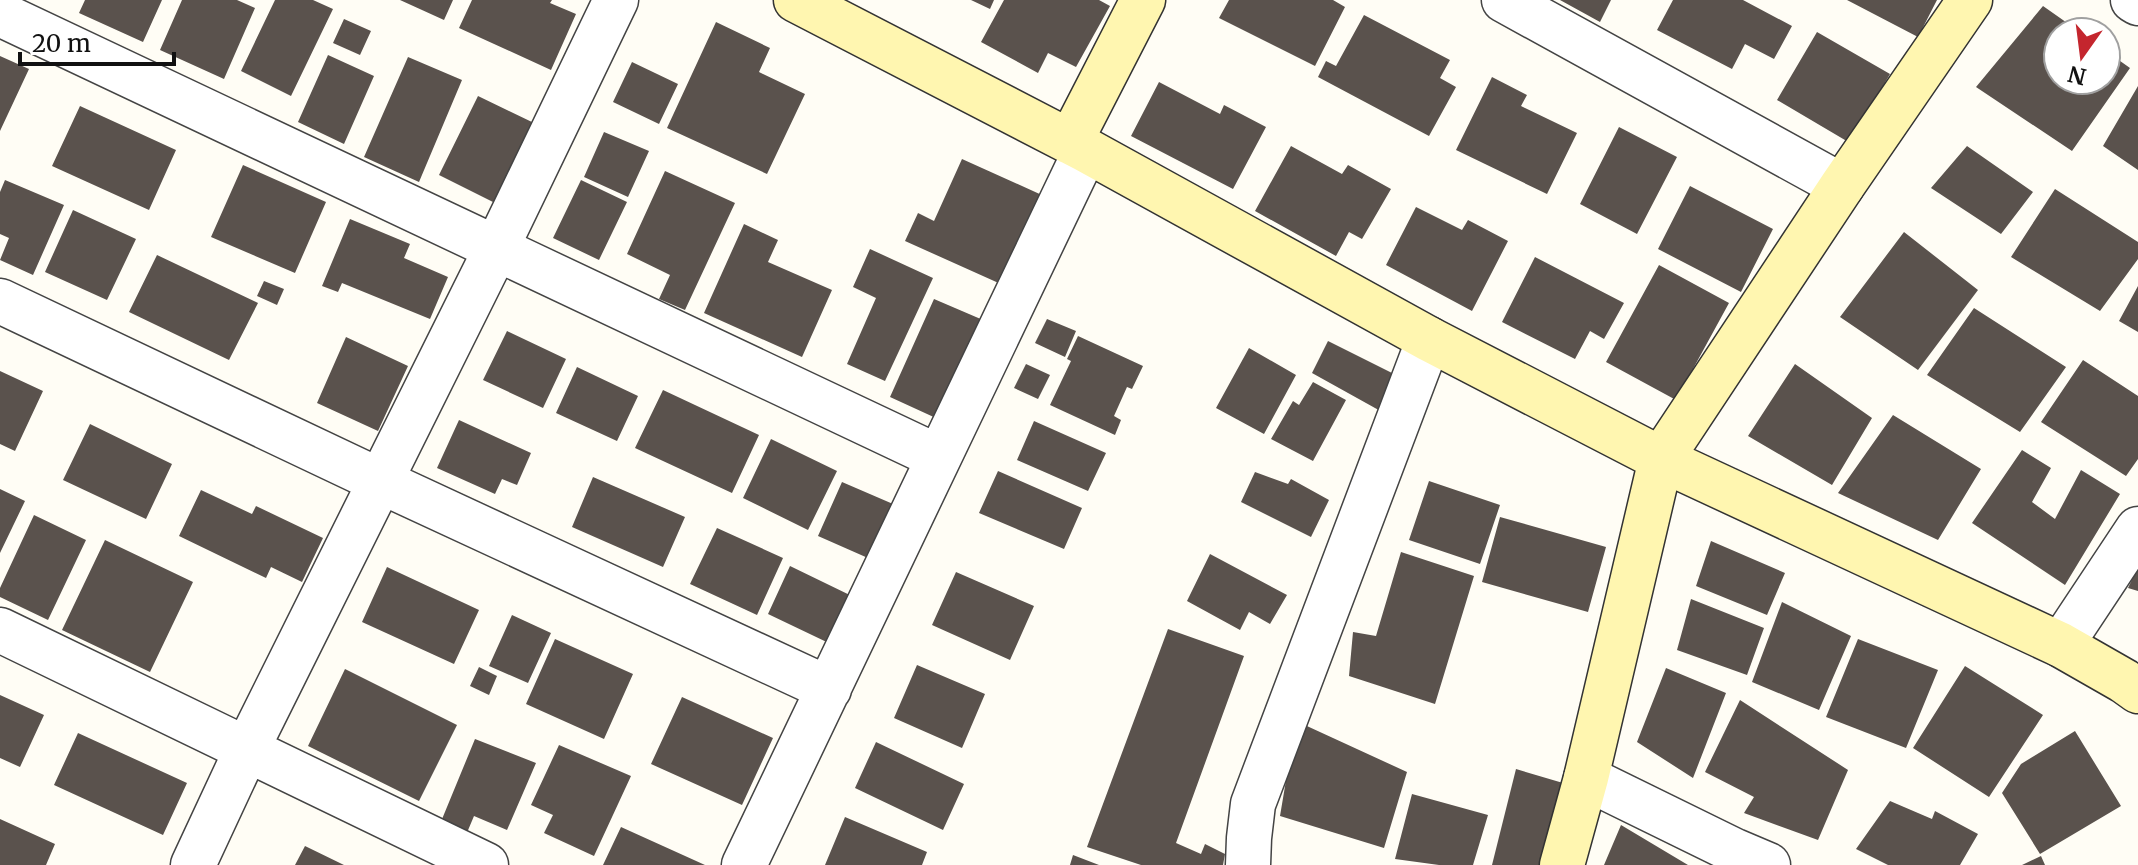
<svg xmlns="http://www.w3.org/2000/svg" width="2138" height="865" font-family="Merriweather,serif">
  <style>
    .building { fill: #5a524d }
    .lines { fill: none; stroke-linecap: round; stroke-linejoin: round }
    .street-casing { stroke: #444; stroke-width: 47 }
    .secondary-casing { stroke: #333; stroke-width: 47 }
    .street { stroke: #fff; stroke-width: 44 }
    .secondary { stroke: #fff6b0; stroke-width: 44 }
  </style>
  <rect width="100%" height="100%" fill="#fffdf5"/>
  <path class="building" d="M85 0H162L143 42 79 13Z
    M182 0H237L255 8 224 79 160 50Z
    M275 0H313L333 9 291 96 241 71Z
    M400 0H453L444 20Z
    M472 0H552L550 3 576 14 551 70 459 28Z
    M971 0H994L990 9Z
    M1004 0H1099L1110 6 1076 67 1048 53 1038 73 981 42Z
    M1229 0H1333L1345 7 1315 66 1219 18Z
    M1560 0H1611L1600 22Z
    M1673 0H1743L1792 26 1774 59 1745 44 1732 69 1657 30Z
    M1847 0H1937L1918 37Z
    M2043 6 2080 32H2058V80H2106V51L2130 68 2072 151 1976 87Z
    M1364 15 1450 60 1440 78 1456 87 1429 136 1318 77 1326 61 1336 66Z
    M344 19 371 31 360 55 333 43Z
    M716 22 770 48 759 72 805 94 767 174 667 128Z
    M1817 32 1890 74 1850 143 1777 100Z
    M328 55 374 76 344 144 298 122Z
    M0 56 29 69 0 131Z
    M408 57 462 80 419 182 364 157Z
    M632 62 678 84 659 124 613 102Z
    M1492 77 1527 95 1521 106 1577 133 1547 194 1456 150Z
    M1159 82 1220 114 1224 105 1266 127 1233 189 1131 136Z
    M2138 86V170L2103 146Z
    M478 96 534 123 495 203 439 175Z
    M80 106 176 150 149 210 52 166Z
    M1619 127 1677 157 1637 234 1580 204Z
    M604 132 649 151 628 197 584 177Z
    M1291 146 1342 174 1348 165 1391 189 1362 239 1349 232 1336 256 1255 211Z
    M1967 146 2033 192 2001 234 1931 188Z
    M962 159 1044 196 1003 285 905 241 918 213 934 221Z
    M243 165 326 202 295 273 211 237Z
    M665 171 735 203 685 310 659 299 670 275 627 254Z
    M5 180 64 205 33 275 0 260 9 238 0 234V192Z
    M581 180 627 202 599 260 553 238Z
    M1690 186 1773 229 1741 292 1658 249Z
    M2055 189 2138 242V259L2100 311 2011 257Z
    M1416 207 1462 230 1468 220 1508 241 1472 311 1386 265Z
    M73 210 136 239 107 300 45 272Z
    M350 219 410 244 404 258 448 277 430 319 342 283 338 292 322 286Z
    M744 224 778 240 768 262 832 290 802 357 704 313Z
    M1904 232 1978 290 1918 370 1840 317Z
    M870 249 933 278 885 381 847 364 876 298 853 287Z
    M157 255 258 303 229 360 129 312Z
    M1535 257 1624 303 1604 339 1590 331 1575 359 1502 322Z
    M1659 265 1729 303 1676 400 1606 362Z
    M264 281 284 289 277 305 257 296Z
    M2138 286V332L2119 321Z
    M934 299 983 320 938 419 890 397Z
    M1974 308 2066 367 2020 432 1927 375Z
    M1047 319 1076 331 1065 357 1035 343Z
    M507 331 566 359 543 408 483 380Z
    M1078 336 1143 366 1132 389 1127 387 1114 416 1121 420 1115 435 1050 405 1071 361 1067 359Z
    M346 337 408 366 378 431 317 403Z
    M1328 341 1402 378 1384 413 1312 373Z
    M1249 348 1296 375 1264 434 1216 408Z
    M2083 360 2138 396V459L2126 476 2041 422Z
    M1026 364 1050 375 1038 399 1014 388Z
    M1795 364 1872 418 1832 485 1748 436Z
    M577 367 638 396 617 441 556 413Z
    M0 371 43 391 15 451 0 444Z
    M1313 382 1346 400 1313 461 1271 439 1293 401 1299 405Z
    M663 390 759 435 732 493 635 448Z
    M1893 415 1981 469 1938 540 1838 493Z
    M459 420 531 453 517 485 502 479 495 494 437 468Z
    M1034 421 1106 453 1088 491 1017 460Z
    M90 424 172 464 146 519 63 480Z
    M771 439 837 471 808 530 743 498Z
    M2022 450 2051 468 2032 502 2055 519 2081 470 2120 494 2065 585 1972 523Z
    M998 471 1082 508 1064 549 979 513Z
    M1255 472 1288 484 1291 479 1329 500 1311 537 1241 502Z
    M593 477 685 517 663 567 572 527Z
    M1429 481 1500 505 1480 564 1409 540Z
    M842 482 900 507 877 562 818 536Z
    M0 489 25 501 0 553Z
    M201 490 252 514 256 506 323 538 302 582 271 567 266 578 179 536Z
    M34 515 86 540 48 620 0 597V588Z
    M1500 517 1606 547 1588 612 1482 582Z
    M717 528 783 558 757 615 690 584Z
    M105 540 193 582 150 672 62 630Z
    M1711 541 1785 573 1767 615 1696 586Z
    M1401 552 1474 576 1435 704 1349 676 1353 632 1376 636Z
    M1210 554 1287 595 1270 624 1249 612 1240 630 1187 601Z
    M790 566 858 599 835 646 768 614Z
    M387 567 479 610 454 664 362 622Z
    M2138 567V591L2128 588Z
    M956 572 1034 606 1010 660 932 625Z
    M1691 599 1764 628 1747 675 1677 650Z
    M1782 602 1851 636 1819 710 1752 682Z
    M512 615 551 633 528 683 489 666Z
    M1168 629 1244 656 1176 843 1201 854 1205 844 1225 854 1223 865H1141L1087 847Z
    M555 639 633 674 604 739 526 704Z
    M1858 639 1938 670 1906 748 1826 717Z
    M917 665 985 694 962 748 894 718Z
    M1965 666 2043 715 1989 797 1913 748Z
    M479 667 497 676 489 695 470 686Z
    M1666 668 1726 693 1693 778 1637 742Z
    M345 669 457 725 419 801 308 746Z
    M0 695 44 715 20 767 0 758Z
    M682 697 773 738 742 805 651 764Z
    M1740 700 1848 770 1818 840 1744 813 1754 797 1705 772Z
    M1296 721 1407 772 1384 848 1280 816Z
    M2075 731 2121 806 2040 854 2002 793 2021 764Z
    M78 733 187 783 163 835 54 785Z
    M475 739 536 763 507 830 474 816 466 835 440 824Z
    M876 742 964 784 943 830 855 788Z
    M559 745 631 776 594 856 544 833 553 815 531 805Z
    M1516 769 1563 783 1542 865H1492Z
    M1412 794 1488 815 1473 865H1439L1395 859Z
    M1890 801 1932 819 1935 811 1978 834 1960 865H1888L1856 849Z
    M845 817 927 852 922 865H825Z
    M0 819 55 844 46 865H0Z
    M1621 825 1688 865H1604Z
    M621 827 705 865H603Z
    M305 846 344 865H295Z
    M1073 855 1099 865H1070Z
    M2041 856 2045 865H2022Z"/>
  <g class="lines">
    <defs>
      <path id="street" d="M1504 0 1842 186
        M2133 0 2138 3
        M0 14 938 457
        M0 301 380 481 829 689
        M0 630 486 865
        M2061 645 2138 529
        M1586 778 1735 851 1768 865
        M193 865 247 749 496 249 616 0
        M744 865 1086 150
        M1248 865 1249 838 1253 804 1429 339"/>
      <path id="secondary" d="M796 0 1086 150 1429 339 1661 459 2061 645 2124 681 2138 691
        M1070 142 1143 0
        M1562 865 1586 778 1661 459 1842 186 1970 0"/>
    </defs>
    <use href="#street" class="street-casing"/>
    <use href="#secondary" class="secondary-casing"/>
    <use href="#street" class="street"/>
    <use href="#secondary" class="secondary"/>
  </g>
  <g transform="translate(2082 56) rotate(194)"><circle r="38" fill="#ffffff" stroke="#a0a0a0" stroke-width="2"/>
  <path d="M0-6L14 30L0 20L-14 30Z" fill="#c4262e"/>
  <text y="-12" font-size="22" font-weight="bold" text-anchor="middle" fill="#111111">N</text>
  </g>
  <path d="M20 52v12h154v-12" fill="none" stroke="#111111" stroke-width="4"/>
  <text x="32" y="52" font-size="24" fill="#111111" stroke="#ffffff" stroke-width="6" paint-order="stroke">20 m</text>
</svg>
